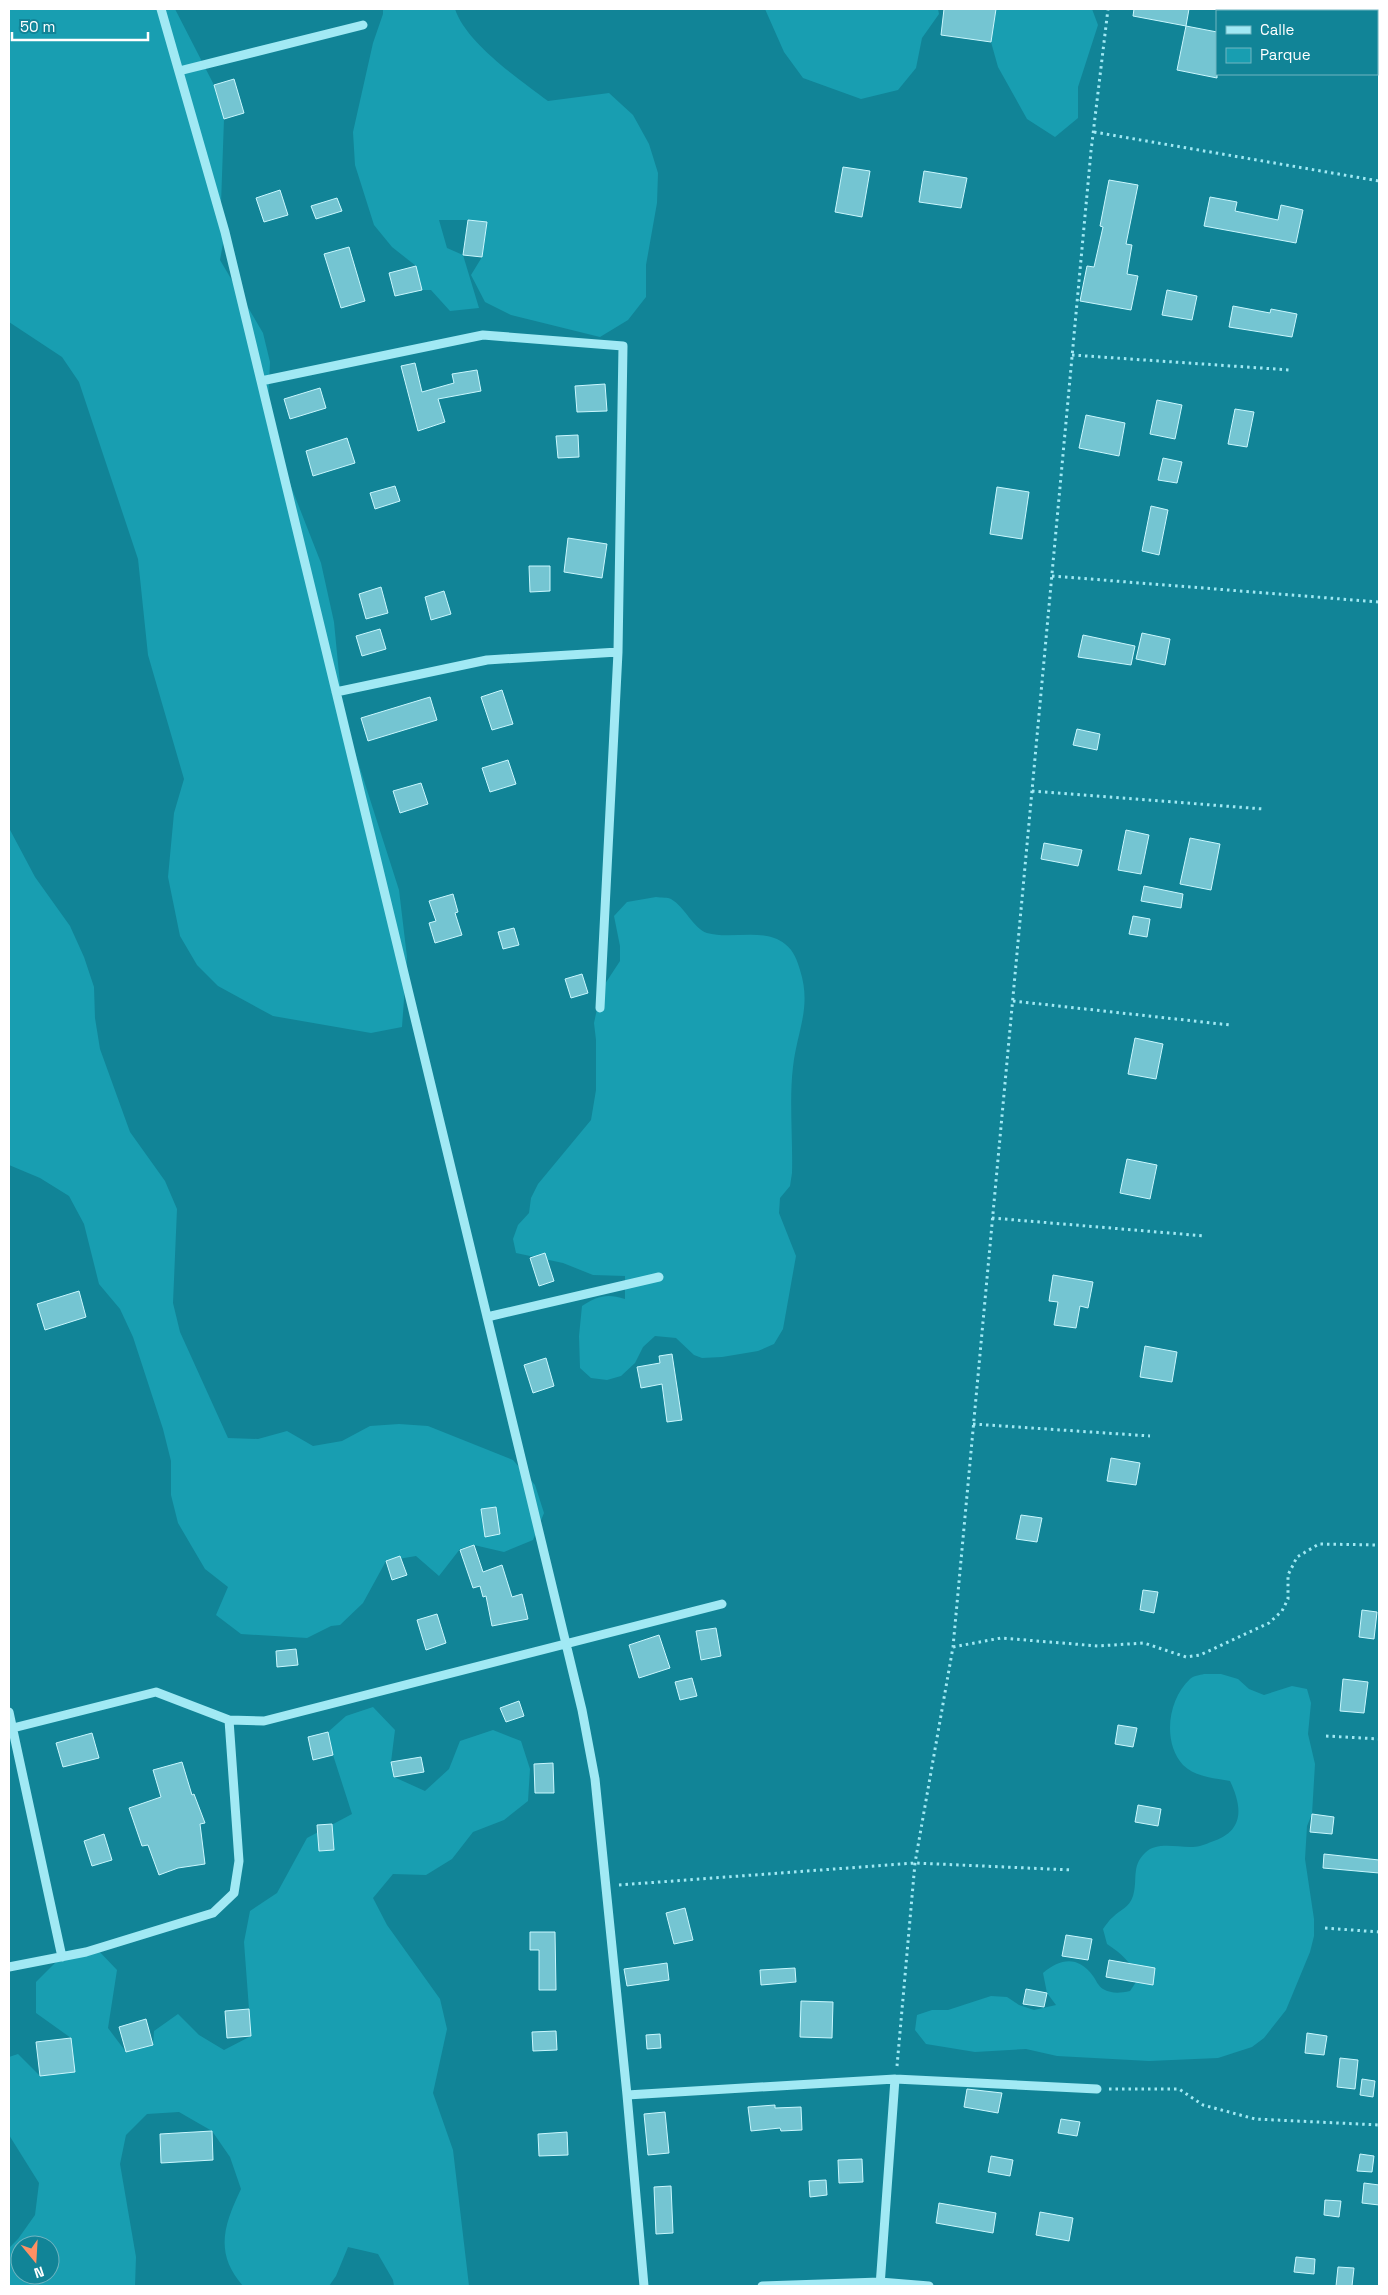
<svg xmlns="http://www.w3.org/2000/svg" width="1388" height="2295" font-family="'Space Grotesk',sans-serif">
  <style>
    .green { fill: #189eb1; fill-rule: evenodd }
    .building { fill: #74c5d2; stroke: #c9f7fe }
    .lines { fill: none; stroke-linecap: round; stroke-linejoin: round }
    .path { stroke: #a1e9f4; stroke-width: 3; stroke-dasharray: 2.5 4; stroke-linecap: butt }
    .minor { stroke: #a1e9f4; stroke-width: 9 }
  </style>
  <rect width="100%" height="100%" fill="#118497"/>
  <path class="green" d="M9 9H175L214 85 224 119 221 204 225 232 220 260 263 333 270 362 267 425 321 563 334 622 343 715 399 890 407 957 402 1027 371 1033 273 1016 218 986 197 965 180 936 168 877 174 813 184 779 148 655 138 559 79 382 62 357 9 322Z
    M383 9H455C466 43 520 80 548 101L609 93 633 115 649 144 658 173 657 203 646 265V297L628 320 600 337 511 315 485 302 471 275 482 257 486 222 468 220H439L447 248 463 255 479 308 450 311 431 290H422L416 266 392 247 374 225 355 165 353 132 373 43 383 14Z
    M765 9H938L939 14 922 38 916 68 898 90 861 99 803 78 784 52Z
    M996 9H1092L1098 25 1078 87V118L1055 137 1027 119 998 67 991 42Z
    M9 828 35 877 70 926 84 957 94 987 95 1018 100 1049 130 1132 165 1181 177 1209 173 1303 180 1332 228 1438 258 1439 287 1431 313 1446 342 1441 370 1426 399 1424 428 1426 513 1460 535 1485 544 1513 533 1540 504 1552 474 1545 460 1549 439 1576 416 1556 386 1561 363 1603 340 1625 331 1626 307 1638 241 1634 216 1615 228 1587 205 1569 178 1523 171 1495V1461L163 1429 133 1337 120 1309 99 1284 84 1224 69 1196 40 1178 9 1165Z
    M656 897C661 898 668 897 671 899 685 907 693 928 707 933 731 940 764 927 785 944 794 951 797 960 800 970 812 1007 797 1031 793 1067 789 1099 793 1140 792 1173L790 1186 780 1198 779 1213 796 1256 783 1329 774 1344 758 1351 722 1357 702 1358 694 1355 676 1338 655 1336 643 1347 635 1363 621 1376 607 1380 591 1378 580 1368 579 1336 582 1306C597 1296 607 1293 625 1299V1276L593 1275 563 1263 516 1253 513 1239 518 1225 529 1213 531 1198 538 1184 591 1120 596 1090V1040L594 1023 601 990 620 961V946L614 916 627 902Z
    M1204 1674H1221L1238 1679 1249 1689 1264 1695 1292 1686 1307 1689 1311 1703 1308 1734 1315 1764 1312 1814 1307 1826 1305 1859 1314 1919V1936L1310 1952 1286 2010 1264 2038 1252 2047 1218 2058 1149 2061 1057 2056 1026 2049 975 2052 926 2044 915 2030 917 2015 932 2010H948L991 1996 1007 1997 1019 2005 1034 2010 1056 2005 1047 1993 1043 1973C1061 1958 1078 1956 1093 1976 1096 1980 1098 1986 1103 1989 1112 1994 1120 1993 1130 1991L1138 1979C1131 1962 1122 1954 1107 1944L1103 1929C1106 1925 1109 1920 1113 1917 1121 1909 1129 1908 1133 1896 1138 1880 1131 1866 1145 1853 1157 1841 1178 1848 1193 1847 1199 1847 1206 1844 1211 1842 1244 1832 1243 1808 1230 1781 1214 1778 1195 1777 1183 1765 1162 1742 1168 1699 1190 1679 1193 1676 1200 1675 1204 1674Z
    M373 1707 395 1730 391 1762 394 1777 425 1791 449 1769 460 1741 493 1730 521 1741 530 1769 528 1801 504 1820 473 1832 452 1859 426 1875 393 1874 373 1898 387 1925 440 1999 447 2029 433 2093 453 2150 469 2286H394L393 2280 378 2254 348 2247 336 2276 329 2286H243C214 2253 224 2225 241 2189L230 2157 212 2131 179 2112 147 2114 126 2135 120 2164 136 2257 135 2286H9V2248L18 2239 35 2215 39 2183 9 2135V2057L18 2054 40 2076 75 2072 71 2038 36 2013V1982L57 1961 96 1948 117 1970 108 2028 126 2052 153 2045 154 2031 178 2014 199 2035 224 2050 251 2036 244 1942 250 1911 277 1893 307 1838 352 1814 333 1755 328 1732 346 1716ZM20 2245H50V2275H20Z"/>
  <path class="building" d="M944 9H996L991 42 941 35Z
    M1134 9H1189L1186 26 1133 16Z
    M1186 26 1217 32V78L1177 70Z
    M234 79 244 113 224 119 214 85Z
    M843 167 870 171 862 217 835 212Z
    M924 171 967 178 961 208 919 202Z
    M1109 180 1138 185 1126 244 1132 245 1127 274 1138 276 1131 310 1080 301 1087 266 1094 267 1103 227 1100 226Z
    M280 190 288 215 264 222 256 198Z
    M1210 197 1237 202 1235 211 1278 220 1281 205 1303 210 1296 243 1204 226Z
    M337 198 342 211 316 219 311 206Z
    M468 220 487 222 482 257 463 255Z
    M349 247 365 301 341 308 324 254Z
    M416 266 422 290 395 296 389 273Z
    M1167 290 1197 296 1192 320 1162 315Z
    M1233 306 1270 313 1271 309 1297 314 1292 337 1229 327Z
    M415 363 422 392 454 383 452 374 477 370 481 391 438 399 445 422 418 431 401 366Z
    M605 384 607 411 577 412 575 386Z
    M320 388 326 408 290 419 284 399Z
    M1157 400 1182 405 1175 439 1150 434Z
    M1235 409 1254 412 1247 447 1228 444Z
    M1086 415 1125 423 1119 456 1079 448Z
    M578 435 579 457 558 458 556 436Z
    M347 438 355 463 313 476 306 451Z
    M1163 458 1182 462 1177 483 1158 480Z
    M395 486 400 501 375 509 370 493Z
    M997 487 1029 492 1022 539 990 534Z
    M1151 506 1168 510 1159 555 1142 551Z
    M568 538 607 544 602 578 564 572Z
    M529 566H550V591L530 592Z
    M381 587 388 613 366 619 359 594Z
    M444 591 451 614 431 620 425 597Z
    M380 629 386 649 362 656 356 636Z
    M1142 633 1170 639 1165 665 1136 659Z
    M1083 635 1135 646 1131 665 1078 657Z
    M502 690 513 724 492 730 481 697Z
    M430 697 437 720 368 741 361 718Z
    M1077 729 1100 734 1097 750 1073 745Z
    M508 760 516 784 490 792 482 768Z
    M421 783 428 804 400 813 393 791Z
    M1126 830 1149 835 1141 874 1118 870Z
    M1190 838 1220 844 1211 890 1180 884Z
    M1044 843 1082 850 1078 866 1041 859Z
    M1144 886 1183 894 1181 908 1141 901Z
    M453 894 458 912 455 913 462 935 435 943 429 923 436 921 429 901Z
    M1133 916 1150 919 1147 937 1129 934Z
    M514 928 519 945 503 949 498 932Z
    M582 974 588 993 571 998 565 979Z
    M1135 1038 1163 1044 1156 1079 1128 1074Z
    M1127 1159 1157 1165 1150 1199 1120 1193Z
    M545 1253 554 1281 539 1286 530 1258Z
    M1053 1275 1093 1282 1088 1308 1080 1306 1076 1328 1054 1325 1058 1302 1049 1301Z
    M79 1291 86 1317 45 1330 37 1304Z
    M1145 1346 1177 1352 1172 1382 1140 1377Z
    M672 1354 682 1420 667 1422 662 1384 641 1388 637 1367 660 1363 659 1356Z
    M546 1358 554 1386 533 1393 524 1365Z
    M1111 1458 1140 1463 1136 1485 1107 1481Z
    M496 1507 500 1534 485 1537 481 1509Z
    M1021 1515 1042 1518 1037 1542 1016 1539Z
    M474 1545 483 1572 502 1565 512 1597 522 1594 528 1619 492 1626 486 1596 483 1597 480 1586 473 1588 460 1550Z
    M400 1556 407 1575 392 1580 386 1561Z
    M1143 1590 1158 1592 1154 1613 1140 1610Z
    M1362 1610 1377 1612 1374 1639 1359 1637Z
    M437 1614 446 1643 426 1650 417 1620Z
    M716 1628 721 1656 701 1660 696 1631Z
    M659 1635 670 1668 639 1678 629 1645Z
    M296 1649 298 1665 277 1667 276 1651Z
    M692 1678 697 1696 680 1700 675 1682Z
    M1343 1679 1368 1682 1364 1713 1340 1711Z
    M519 1701 524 1716 506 1722 500 1708Z
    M1118 1725 1137 1728 1133 1747 1115 1744Z
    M328 1732 333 1755 313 1760 308 1737Z
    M92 1733 99 1758 63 1767 56 1743Z
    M421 1757 424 1772 394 1777 391 1762Z
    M182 1762 192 1795 194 1794 205 1823 200 1824 205 1864 178 1868 159 1875 148 1845 142 1846 129 1808 161 1797 153 1770Z
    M553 1763 554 1793H535L534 1764Z
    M1138 1805 1161 1809 1158 1826 1135 1822Z
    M1312 1814 1334 1817 1332 1834 1310 1832Z
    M332 1824 334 1850 319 1851 317 1825Z
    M104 1834 112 1860 92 1866 84 1841Z
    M1324 1854 1379 1860V1873L1323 1868Z
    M685 1908 693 1940 674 1944 666 1913Z
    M530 1932H555L556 1990H539V1950H530Z
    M1066 1935 1092 1939 1088 1960 1062 1956Z
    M1109 1960 1155 1968 1153 1985 1106 1977Z
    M667 1963 669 1980 627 1986 624 1969Z
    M795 1968 796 1982 761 1985 760 1970Z
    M1026 1989 1047 1993 1044 2007 1023 2004Z
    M801 2001 833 2002 832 2038 800 2037Z
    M249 2009 251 2036 227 2038 225 2011Z
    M146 2019 153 2045 126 2052 119 2027Z
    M556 2031 557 2050 533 2051 532 2032Z
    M1307 2033 1327 2036 1324 2055 1305 2053Z
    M660 2034 661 2048 647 2049 646 2035Z
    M71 2038 75 2072 40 2076 36 2042Z
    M1340 2058 1358 2060 1355 2089 1337 2087Z
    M1362 2079 1375 2081 1373 2097 1360 2095Z
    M967 2089 1002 2093 998 2113 964 2107Z
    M775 2105V2108L801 2107 802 2130 781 2131 780 2128 751 2131 748 2107Z
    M665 2112 669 2153 648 2155 644 2114Z
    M1061 2119 1080 2122 1077 2136 1058 2133Z
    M212 2131 213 2160 161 2163 160 2134Z
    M567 2132 568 2155 539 2156 538 2134Z
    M1360 2154 1374 2156 1372 2172 1357 2171Z
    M991 2156 1013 2160 1010 2176 988 2172Z
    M862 2159 863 2182 839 2183 838 2160Z
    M826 2180 827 2195 810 2197 809 2181Z
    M1364 2183 1379 2185V2205L1362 2203Z
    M671 2186 673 2233 656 2234 654 2187Z
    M1325 2200 1341 2201 1339 2217 1324 2215Z
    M939 2203 996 2213 993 2233 936 2223Z
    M1040 2212 1073 2218 1069 2241 1036 2235Z
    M1296 2257 1315 2259 1314 2274 1294 2272Z
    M1338 2267 1354 2268 1352 2286H1336Z"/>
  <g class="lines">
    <path class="path" d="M1094 132 1379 181
      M1072 355 1290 370
      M1052 576 1379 602
      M1032 791 1263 809
      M1013 1001 1230 1025
      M992 1218 1205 1236
      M973 1424 1150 1436
      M953 1647 1001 1638 1098 1646 1144 1643 1186 1657 1200 1655 1269 1623 1282 1611 1288 1599V1575L1297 1557 1319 1544 1379 1545
      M1326 1736 1379 1739
      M619 1885 915 1863 1072 1870
      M1325 1928 1379 1932
      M897 2066 915 1863 953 1647 1091 151 1108 9
      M1109 2089H1179L1203 2105 1255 2119 1379 2125"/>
    <path class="minor" d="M161 9 225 232 582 1710 595 1779 627 2095 644 2286
      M179 71 363 25
      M261 381 483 335 623 346 618 652 600 1008
      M336 692 487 660 618 652
      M487 1317 659 1277
      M9 1712 62 1957
      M9 1729 156 1692 229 1720 264 1721 722 1604
      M9 1967 86 1952 213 1913 234 1893 239 1861 229 1720
      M627 2095 895 2079 1097 2089
      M762 2286 880 2282 929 2286
      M880 2286 895 2079"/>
  </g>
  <rect width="1388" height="2295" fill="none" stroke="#ffffff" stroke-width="20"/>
  <rect x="1216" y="10" width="162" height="65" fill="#118497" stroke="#70b5c1"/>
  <rect x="1226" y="26" width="25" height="8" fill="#a1e9f4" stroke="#70b5c1"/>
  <text x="1260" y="35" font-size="15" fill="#ffffff">Calle</text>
  <rect x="1226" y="48" width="25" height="15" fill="#189eb1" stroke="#70b5c1"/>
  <text x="1260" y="60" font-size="15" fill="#ffffff">Parque</text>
  <g transform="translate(35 2260) rotate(162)"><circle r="24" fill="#118497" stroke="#70b5c1"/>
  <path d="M0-4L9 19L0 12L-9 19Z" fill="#ff9063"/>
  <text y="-8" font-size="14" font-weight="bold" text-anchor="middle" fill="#ffffff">N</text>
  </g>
  <path d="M12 32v8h136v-8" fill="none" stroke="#ffffff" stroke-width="2.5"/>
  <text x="20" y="32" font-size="15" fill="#ffffff" stroke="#118497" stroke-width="4" paint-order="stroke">50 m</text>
</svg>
